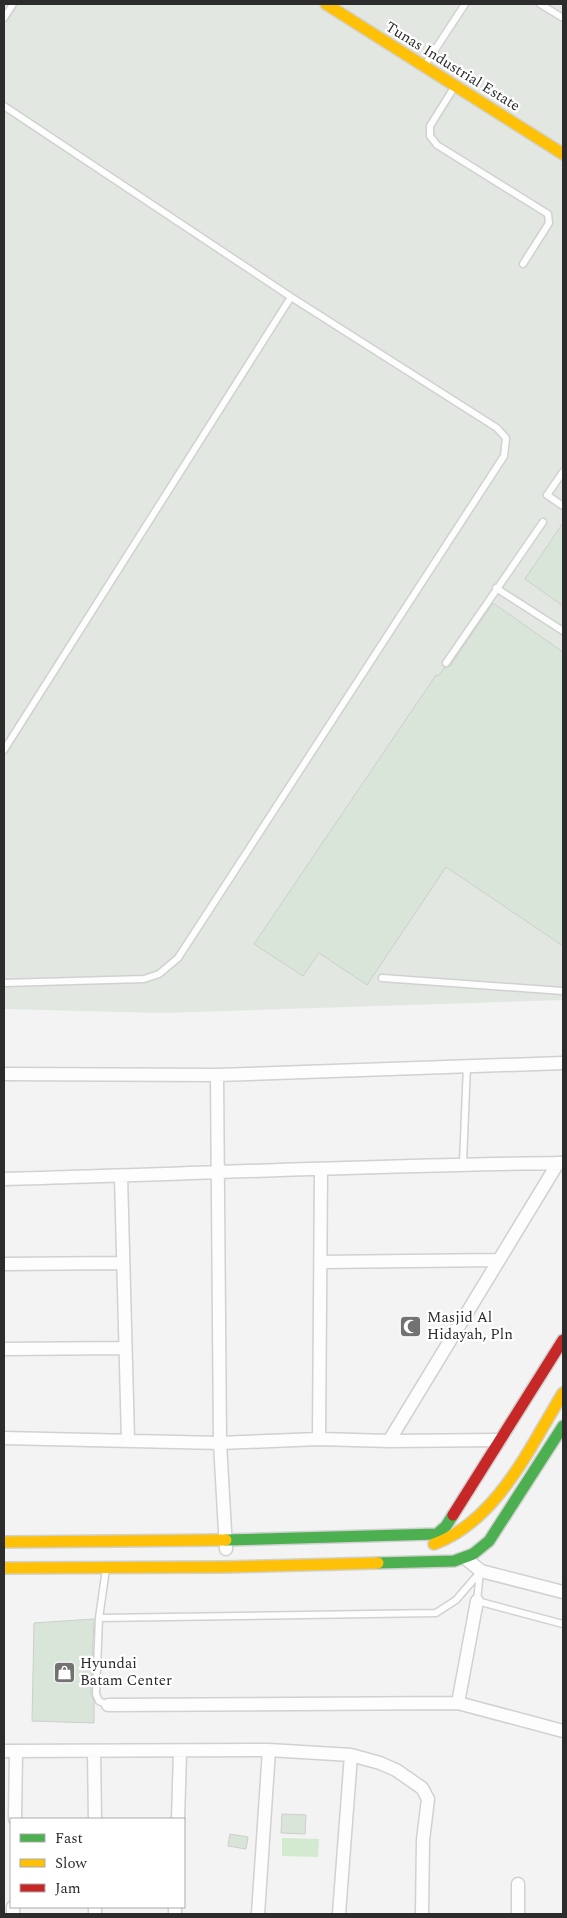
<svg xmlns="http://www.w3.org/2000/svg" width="567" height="1918" font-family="Spectral,serif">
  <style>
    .built { fill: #e2e7e2 }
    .green { fill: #d3ead0 }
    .building { fill: #dae5d9; stroke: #cdcecd }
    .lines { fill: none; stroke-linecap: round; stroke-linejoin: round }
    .lane-casing { stroke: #d0d1d0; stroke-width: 9 }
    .street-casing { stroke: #d0d1d0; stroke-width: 15 }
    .fast-casing { stroke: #d0d1d0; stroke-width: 14 }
    .slow-casing { stroke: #d0d1d0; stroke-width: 14 }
    .jam-casing { stroke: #d0d1d0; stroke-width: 14 }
    .lane { stroke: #fdfdfd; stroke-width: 6 }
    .street { stroke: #fdfdfd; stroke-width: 12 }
    .fast { stroke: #4caf50; stroke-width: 11 }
    .slow { stroke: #ffc107; stroke-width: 11 }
    .jam { stroke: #c62828; stroke-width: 11 }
    .labels { text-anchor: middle; stroke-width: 4.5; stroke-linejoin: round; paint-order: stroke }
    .street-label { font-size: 15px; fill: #2b2c2b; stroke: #fff }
    .poi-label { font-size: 15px; fill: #2b2c2b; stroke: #fff; text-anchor: start }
  </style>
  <rect width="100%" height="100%" fill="#f2f3f2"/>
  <path class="built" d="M4 4H563V1000L161 1013 4 1009Z"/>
  <path class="green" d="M282 1838 319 1839 318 1857 282 1856Z"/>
  <path class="building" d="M563 523V606L525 579Z
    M493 603 563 652V946L446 867 367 985 319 953 303 976 254 944 436 675 438 676 444 668 450 666Z
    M94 1619 91 1694 94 1702V1723L32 1721 34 1623Z
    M282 1814 306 1815 305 1834 281 1833Z
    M230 1834 248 1837 246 1849 228 1846Z"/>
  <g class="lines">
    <defs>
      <path id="lane" d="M540 4 563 18
        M4 18 13 4
        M425 65 465 4
        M455 86 430 126V136L437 145 548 214 549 223 523 264
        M4 106 291 297 497 428 506 438 504 456 178 958 159 974 144 979 4 983
        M563 472 547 495 563 506
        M496 588 563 631
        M446 663 543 522
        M4 750 291 297
        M382 978 563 991
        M463 1163 467 1065
        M106 1569 99 1618 96 1694 99 1701 108 1705
        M480 1572 477 1601 563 1624
        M99 1618 436 1613 456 1600 481 1571"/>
      <path id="street" d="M4 1074 217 1075 563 1063
        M217 1075 220 1443 226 1549
        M121 1176 128 1440
        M4 1179C190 1174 377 1165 563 1163
        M321 1262 498 1260
        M4 1264 123 1263
        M4 1349 125 1348
        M4 1438 220 1443 319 1439 389 1441 500 1440
        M319 1439 321 1170
        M389 1441 558 1163
        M465 1558 481 1571 563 1592
        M477 1601 458 1703 563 1731
        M108 1705 458 1703
        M4 1751 269 1750 351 1755 380 1763 396 1770 422 1788 428 1799 423 1840 422 1914
        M94 1751 95 1819
        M15 1819 16 1752
        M178 1819 180 1752
        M518 1884V1914
        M95 1907V1914
        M13 1914V1907
        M175 1914V1907
        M258 1914 269 1750
        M339 1914 351 1755"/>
      <path id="fast" d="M226 1540 437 1534 446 1526 453 1515
        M378 1563 454 1561 473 1554 489 1541 563 1426"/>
      <path id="slow" d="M326 4 563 154
        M4 1542 226 1540
        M434 1544C497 1521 530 1447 563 1393
        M4 1568 224 1567 378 1563"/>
      <path id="jam" d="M453 1515 563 1340"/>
    </defs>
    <use href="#lane" class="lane-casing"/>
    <use href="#street" class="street-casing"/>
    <use href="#fast" class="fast-casing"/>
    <use href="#slow" class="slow-casing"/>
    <use href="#jam" class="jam-casing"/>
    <use href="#lane" class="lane"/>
    <use href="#street" class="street"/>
    <use href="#fast" class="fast"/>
    <use href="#slow" class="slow"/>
    <use href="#jam" class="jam"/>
  </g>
  <defs>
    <symbol id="mosque-square" viewBox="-11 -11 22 22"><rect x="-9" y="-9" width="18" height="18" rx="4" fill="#717271" stroke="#fff"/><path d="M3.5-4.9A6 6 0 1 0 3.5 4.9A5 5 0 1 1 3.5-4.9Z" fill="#fff"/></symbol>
    <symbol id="shop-square" viewBox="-11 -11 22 22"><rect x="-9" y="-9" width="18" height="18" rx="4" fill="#717271" stroke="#fff"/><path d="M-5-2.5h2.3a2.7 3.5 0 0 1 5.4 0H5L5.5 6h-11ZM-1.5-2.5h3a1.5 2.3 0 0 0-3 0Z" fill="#fff"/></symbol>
  </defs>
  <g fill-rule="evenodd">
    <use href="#mosque-square" x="398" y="1314" width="25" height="25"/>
    <use href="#shop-square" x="52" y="1660" width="25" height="25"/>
  </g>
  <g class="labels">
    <g class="street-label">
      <text transform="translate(453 66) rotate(32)" y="5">Tunas Industrial Estate</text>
    </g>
    <g class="poi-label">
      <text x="427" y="1322">Masjid Al<tspan x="427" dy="17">Hidayah, Pln</tspan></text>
      <text x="80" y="1668">Hyundai<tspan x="80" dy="17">Batam Center</tspan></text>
    </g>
  </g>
  <rect width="567" height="1918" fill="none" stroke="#2b2c2b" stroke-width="10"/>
  <rect x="10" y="1818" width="175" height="90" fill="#ffffff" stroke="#aaabaa"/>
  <rect x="20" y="1834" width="25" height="8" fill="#4caf50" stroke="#aaabaa"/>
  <text x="55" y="1843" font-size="15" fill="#2b2c2b">Fast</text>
  <rect x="20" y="1859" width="25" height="8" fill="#ffc107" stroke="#aaabaa"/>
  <text x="55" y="1868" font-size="15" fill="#2b2c2b">Slow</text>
  <rect x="20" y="1884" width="25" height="8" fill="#c62828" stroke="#aaabaa"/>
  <text x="55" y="1893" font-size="15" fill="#2b2c2b">Jam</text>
</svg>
